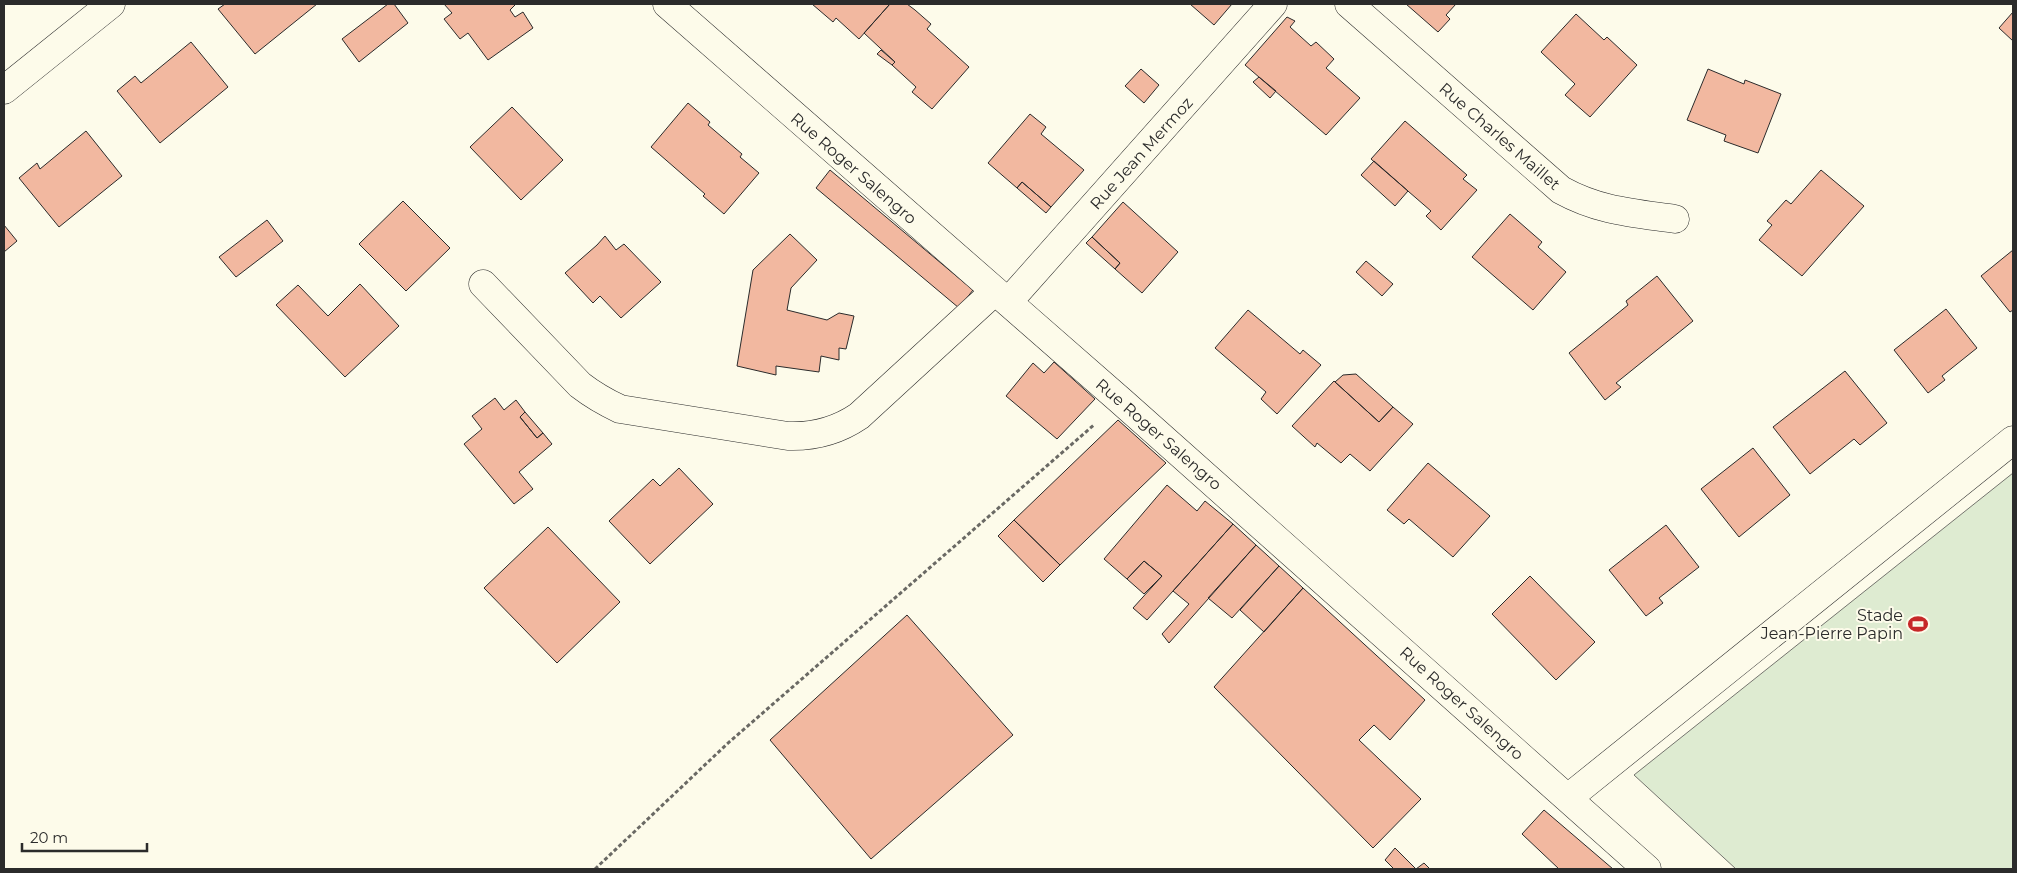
<svg xmlns="http://www.w3.org/2000/svg" width="2017" height="873" font-family="Montserrat,sans-serif">
  <style>
    .green { fill: #deebd1; stroke: #74746e }
    .building { fill: #f2b8a0; stroke: #2b2b2b }
    .lines { fill: none; stroke-linecap: round; stroke-linejoin: round }
    .minor-casing { stroke: #2b2b2b; stroke-width: 29 }
    .path { stroke: #6a6964; stroke-width: 3; stroke-dasharray: 4 2.5; stroke-linecap: butt }
    .minor { stroke: #fdfbea; stroke-width: 28 }
    .labels { text-anchor: middle; stroke-width: 4; stroke-linejoin: round; paint-order: stroke }
    .street-label { font-size: 16px; fill: #2b2b2b; stroke: #fdfbea }
    .poi-label { font-size: 16px; fill: #2b2b2b; stroke: #fdfbea; text-anchor: end }
  </style>
  <rect width="100%" height="100%" fill="#fdfbea"/>
  <path class="green" d="M2013 473V869H1736L1634 775Z"/>
  <path class="building" d="M225 4H317L255 54 218 9Z
    M388 4H394L408 23 359 62 342 39Z
    M444 4H516L510 10 515 17 523 12 533 28 488 60 468 33 460 39 444 19 452 13Z
    M812 4H888L889 5 859 39 836 18 833 22Z
    M890 4H907L915 10 931 24 927 29 969 67 932 109 912 92 916 87 892 65 895 62 864 33Z
    M1190 4H1232L1214 25Z
    M1406 4H1456L1446 15 1450 19 1438 32Z
    M2013 12V41L1999 28Z
    M1576 14 1604 40 1607 37 1637 65 1590 117 1565 95 1575 84 1541 52Z
    M1287 17 1295 21 1290 27 1311 46 1316 42 1334 59 1326 68 1360 98 1326 135 1245 65Z
    M191 42 228 87 160 143 117 91 135 76 141 83Z
    M881 50 895 62 892 65 877 54Z
    M1141 69 1159 85 1144 103 1125 86Z
    M1708 69 1744 84 1745 80 1781 94 1758 153 1724 141 1726 135 1687 120Z
    M1259 77 1276 91 1270 98 1253 82Z
    M688 103 710 122 708 125 742 154 740 157 759 173 724 214 703 196 705 194 651 147Z
    M512 107 563 160 521 200 470 147Z
    M1030 114 1046 127 1041 134 1084 170 1051 207 1022 182 1017 188 988 163Z
    M1405 121 1467 175 1463 179 1477 190 1441 230 1426 216 1431 211 1371 159Z
    M86 131 122 176 59 227 19 178 37 163 40 169Z
    M1374 161 1408 191 1395 206 1361 175Z
    M830 170 973 290 959 308 816 188Z
    M1821 170 1864 206 1802 276 1759 240 1772 225 1767 221 1786 200 1791 204Z
    M1022 182 1051 207 1046 213 1017 188Z
    M403 201 450 248 406 291 359 244Z
    M1123 202 1178 252 1142 293 1115 269 1120 263 1092 237Z
    M1510 214 1542 242 1538 247 1566 272 1533 310 1472 257Z
    M267 220 283 241 236 277 219 257Z
    M4 225 17 241 4 252Z
    M790 234 817 260 791 288 787 310 827 320 839 313 854 316 846 349 839 348V360L821 356 819 372 776 366V375L737 366 753 270Z
    M605 236 616 250 624 244 661 282 621 318 600 296 593 303 565 273 597 245Z
    M1092 237 1120 263 1115 269 1086 243Z
    M2013 250V310L2010 312 1981 276Z
    M1366 261 1393 284 1382 296 1356 272Z
    M1657 276 1693 321 1616 383 1621 387 1605 400 1569 353 1628 305 1626 301Z
    M360 284 399 326 345 377 276 305 298 285 328 316Z
    M1946 309 1977 348 1942 376 1945 380 1928 393 1894 350Z
    M1248 310 1300 354 1303 350 1321 365 1277 414 1261 399 1266 392 1215 348Z
    M1054 362 1095 399 1057 439 1006 396 1033 363 1044 373Z
    M1845 371 1887 423 1860 445 1854 439 1810 474 1773 427Z
    M1356 374 1393 407 1379 422 1335 382 1343 375Z
    M1334 381 1379 422 1393 407 1413 424 1370 471 1350 454 1341 463 1317 443 1315 447 1292 426Z
    M495 398 504 410 516 400 525 412 520 417 537 438 543 433 552 444 519 472 533 489 514 504 464 444 482 429 472 416Z
    M525 412 543 433 537 438 520 417Z
    M1118 420 1166 463 1060 565 1014 520Z
    M1753 448 1790 495 1739 537 1701 489Z
    M1428 463 1490 516 1453 557 1409 519 1404 524 1387 510Z
    M679 468 713 504 650 564 609 521 653 479 660 486Z
    M1167 485 1197 511 1205 501 1233 524 1147 620 1133 608 1162 576 1144 561 1127 579 1104 559Z
    M1014 520 1060 565 1043 582 998 536Z
    M1233 524 1256 545 1169 643 1162 634 1189 604 1173 591Z
    M1666 525 1699 567 1659 598 1663 603 1646 616 1609 570Z
    M548 527 620 602 557 663 484 588Z
    M1256 545 1279 566 1232 618 1208 598Z
    M1144 561 1162 576 1144 594 1127 579Z
    M1279 566 1303 588 1264 632 1240 610Z
    M1530 576 1595 642 1556 680 1492 614Z
    M1303 588 1425 700 1390 740 1374 725 1359 740 1421 799 1373 848 1214 687Z
    M907 615 1013 735 871 859 770 740Z
    M1544 810 1613 869H1559L1522 834Z
    M1395 848 1416 869 1424 863 1430 869H1394L1385 860Z"/>
  <g class="lines">
    <defs>
      <path id="minor" d="M667 4 1121 401 1647 869
        M1349 4 1561 190C1599 211 1633 213 1675 219
        M4 90 111 4
        M483 284 580 385C593 395 605 402 620 409L788 436C815 437 837 431 859 416L995 291
        M1008 302 1273 4
        M1568 798 2013 440"/>
    </defs>
    <use href="#minor" class="minor-casing"/>
    <path class="path" d="M595 869 727 744 1095 424"/>
    <use href="#minor" class="minor"/>
  </g>
  <defs>
    <symbol id="stadium-bare" viewBox="-9 -9 18 18"><path d="M0-5a6.5 5 0 1 0 0 10a6.5 5 0 1 0 0-10ZM-3.5-1.8h7v3.6h-7Z" fill="#c62828" stroke="#fdfbea" stroke-width="2.5" paint-order="stroke"/></symbol>
  </defs>
  <g fill-rule="evenodd">
    <use href="#stadium-bare" x="1904" y="610" width="28" height="28"/>
  </g>
  <g class="labels">
    <g class="street-label">
      <text transform="translate(1500 136) rotate(41)" y="6">Rue Charles Maillet</text>
      <text transform="translate(1141 153) rotate(-48)" y="6">Rue Jean Mermoz</text>
      <text transform="translate(854 168) rotate(41)" y="6">Rue Roger Salengro</text>
      <text transform="translate(1159 434) rotate(41)" y="6">Rue Roger Salengro</text>
      <text transform="translate(1462 703) rotate(42)" y="6">Rue Roger Salengro</text>
    </g>
    <g class="poi-label">
      <text x="1903" y="621">Stade<tspan x="1903" dy="18">Jean-Pierre Papin</tspan></text>
    </g>
  </g>
  <rect width="2017" height="873" fill="none" stroke="#2b2b2b" stroke-width="10"/>
  <path d="M22 843v8h125v-8" fill="none" stroke="#2b2b2b" stroke-width="2.5"/>
  <text x="30" y="843" font-size="15" fill="#2b2b2b" stroke="#fdfbea" stroke-width="4" paint-order="stroke">20 m</text>
</svg>
